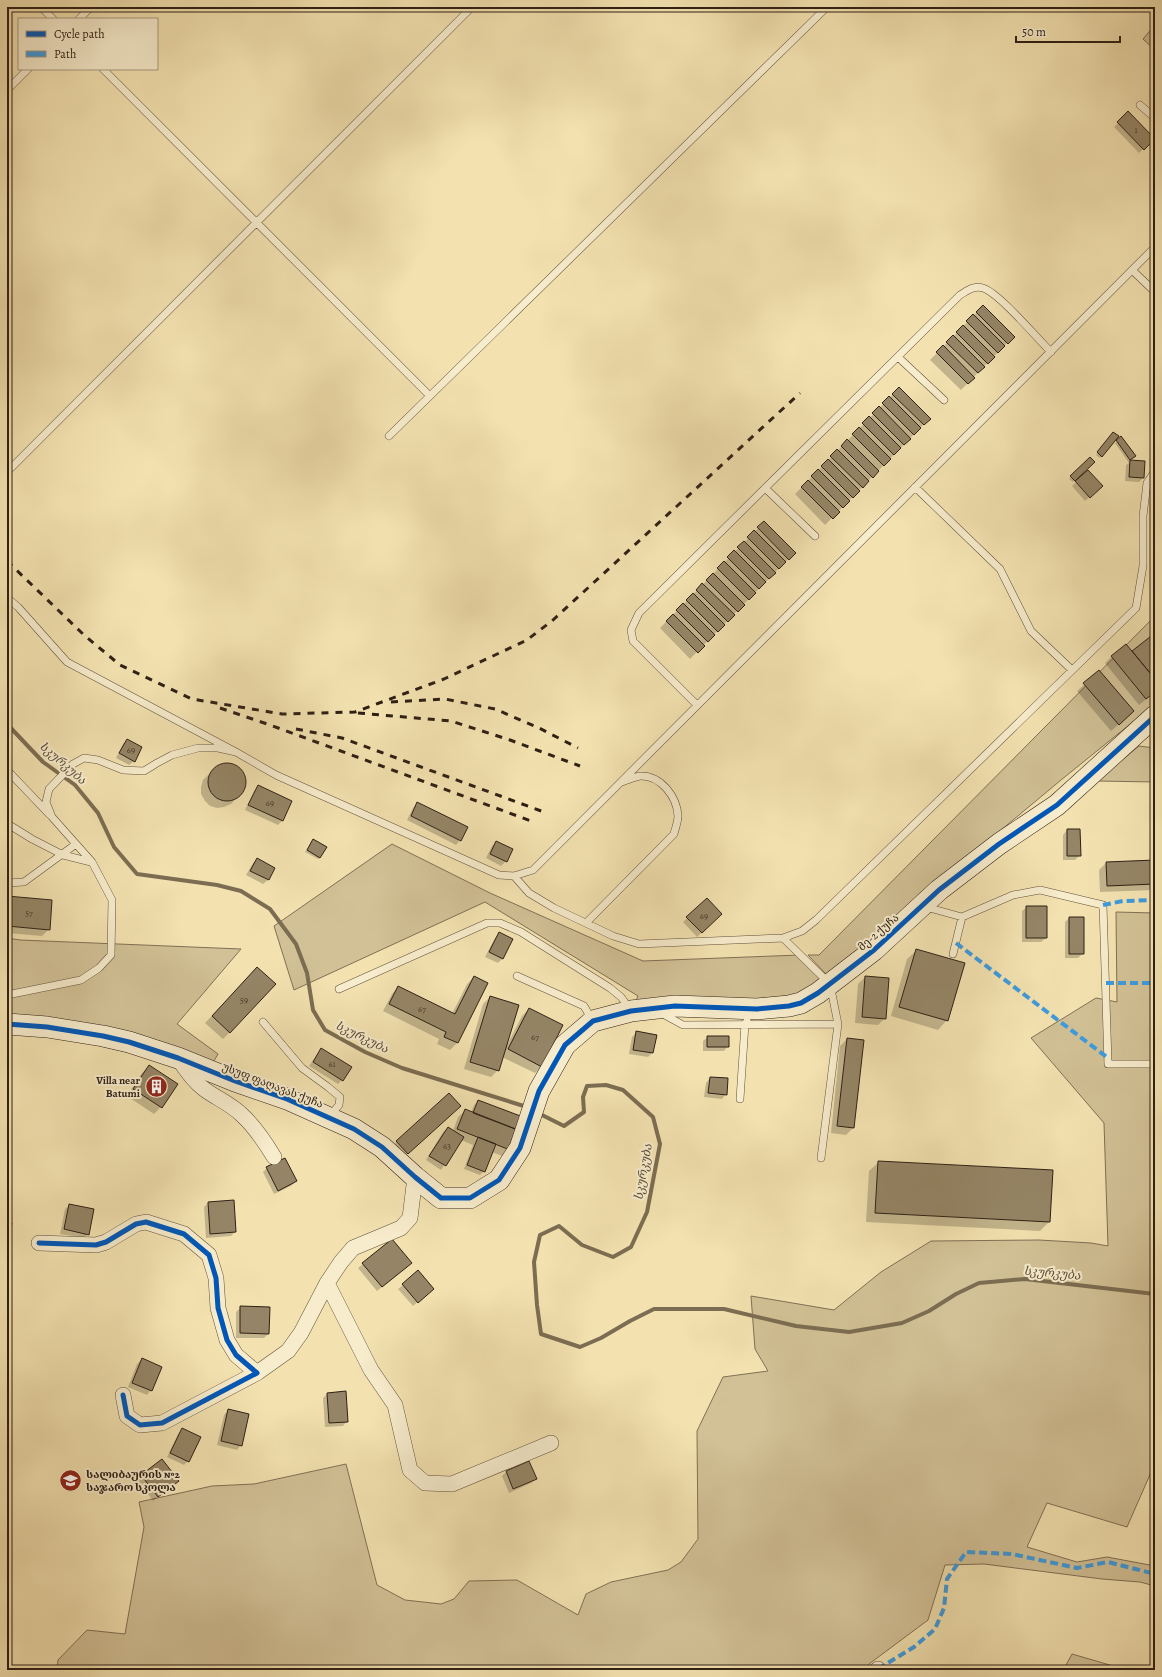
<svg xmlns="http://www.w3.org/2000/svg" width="1162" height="1677" font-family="Alegreya,'Noto Serif Georgian',serif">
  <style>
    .green { fill: #d2c196; stroke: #807056 }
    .shadow { fill: #0003 }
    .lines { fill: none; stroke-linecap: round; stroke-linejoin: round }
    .stream { stroke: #7c6d52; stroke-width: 4 }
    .building { fill: #958566; stroke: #2f2015 }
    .lane-casing { stroke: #60503c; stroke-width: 8 }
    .street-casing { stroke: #60503c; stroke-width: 16 }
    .secondary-casing { stroke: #2f2015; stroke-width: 22 }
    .lane { stroke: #f7eccc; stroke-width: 7 }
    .street { stroke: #f7eccc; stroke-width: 15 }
    .secondary { stroke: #f7eccc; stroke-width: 21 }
    .rail { stroke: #2f2015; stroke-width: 3; stroke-dasharray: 7 7; stroke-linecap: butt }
    .quiet { stroke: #3d9bdf; stroke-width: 4; stroke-dasharray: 8 4; stroke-linecap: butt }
    .cycleway-casing { stroke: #f7eccc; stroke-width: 8 }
    .cycleway { stroke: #0057b8; stroke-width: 5 }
    .labels { text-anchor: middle; stroke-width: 4; stroke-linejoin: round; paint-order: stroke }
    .number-label { font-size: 9px; fill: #483929 }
    .street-label { font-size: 11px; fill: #2f2015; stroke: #f7eccc }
    .poi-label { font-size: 11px; font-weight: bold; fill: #2f2015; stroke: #f7eccc; text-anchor: end }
    .water-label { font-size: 12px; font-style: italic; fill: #5c4d39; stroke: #f7eccc }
  </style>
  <rect width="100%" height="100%" fill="#f3e2b0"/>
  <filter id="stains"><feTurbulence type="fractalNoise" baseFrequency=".005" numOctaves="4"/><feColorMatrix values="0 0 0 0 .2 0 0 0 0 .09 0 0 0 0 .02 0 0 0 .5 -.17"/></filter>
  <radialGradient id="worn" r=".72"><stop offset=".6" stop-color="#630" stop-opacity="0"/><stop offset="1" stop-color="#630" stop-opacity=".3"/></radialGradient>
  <path class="green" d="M1155 25V50L1143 39Z
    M1155 616V704L1061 780 827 975 808 955H819Z
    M1139 746 1155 748V782L1097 781Z
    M392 844 490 893 643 961 800 955 830 984 818 993 631 1011 638 996 485 902 294 990 274 926Z
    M1116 912 1155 913V1471L1152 1470 1127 1527 1047 1503 1027 1547 1077 1562 1107 1557 1155 1566V1586L1140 1582 1102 1579 984 1564 945 1565 928 1620 869 1664 865 1670H57L58 1660 87 1630 125 1634 144 1527 139 1502 212 1486 254 1484 346 1464 377 1585 405 1600 441 1604 454 1599 469 1581 517 1580 578 1615 586 1594 611 1582 668 1570 681 1562 698 1539 697 1431 723 1377 768 1371 755 1349 751 1296 834 1310 881 1272 931 1241 1039 1240 1091 1243 1108 1246 1104 1123 1031 1038 1096 998 1117 1002Z
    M7 938 20 940 241 949 177 1024 218 1054 208 1071 7 1024Z
    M1072 1654 1127 1670H1076L1066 1665Z"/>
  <path class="shadow" d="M1128 113 1154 139 1139 153 1114 127Z
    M983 306 1013 337 961 390 930 360Z
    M899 388 929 419 825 525 795 494Z
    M1111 435 1102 456 1100 458 1096 455Z
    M1121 437 1133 457 1129 461 1144 462 1143 478 1139 482 1125 481 1126 465 1129 463 1115 443Z
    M1090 458 1093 462 1073 482 1069 479Z
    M1088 471 1097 491 1085 501 1072 486Z
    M764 522 794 553 690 659 660 628Z
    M1155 634V692L1139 705 1105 663 1112 656 1132 653Z
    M1099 671 1126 718 1111 731 1077 691Z
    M127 740 134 761 129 765 116 758 123 744Z
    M222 764H229L236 766 241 771 245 777V784L243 791 231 804 224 807 217 808 210 806 205 801 201 794V787L203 780 215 768Z
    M258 786 291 802 282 821 278 825 245 810 254 791Z
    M417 803 460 840 456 845 407 820 413 808Z
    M1067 830 1080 855 1075 860H1063V835Z
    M313 840 320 857 318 859 305 852Z
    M496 842 512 849 506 861 501 866 486 858 492 846Z
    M257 859 274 868 268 880 263 884 246 875 253 863Z
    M1155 861V890L1100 892 1099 870 1106 863Z
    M7 897 49 929 42 936 7 933Z
    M707 899 721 914 697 937 683 922Z
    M1027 907 1046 938 1041 942H1022V911Z
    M1069 918 1083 953 1078 958H1065V922Z
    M499 934 502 959 498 963 485 957 495 938Z
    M917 950 947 1020 938 1030 891 1016 907 959Z
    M250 975 230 1032 223 1039 205 1023Z
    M474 977 486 983 457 1043 450 1050 437 1044 439 1039 383 1011 392 994 398 987 452 1014 467 984Z
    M865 977 885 1018 878 1025 855 1023 858 984Z
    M490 997 507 1045 522 1016 529 1009 542 1066 535 1073 502 1057 498 1070 491 1077 464 1069 483 1004Z
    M637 1032 656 1036 652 1053 648 1057 629 1054 632 1037Z
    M708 1037 728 1046 724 1051H703V1041Z
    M847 1039 853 1128 846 1135 831 1133 840 1046Z
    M321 1049 342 1080 338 1084 309 1066Z
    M149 1066 161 1107 154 1114 127 1096 142 1073Z
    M710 1078 726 1094 722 1099 704 1097 706 1083Z
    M449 1094 453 1113 401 1160 390 1148Z
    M478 1101 509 1149 502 1156 492 1152 484 1171 480 1175 464 1169 473 1145 461 1140 441 1170 426 1160 443 1132 448 1128 453 1131 458 1117 465 1111 471 1113 474 1105Z
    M879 1162 1049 1222 1040 1231 866 1222 869 1171Z
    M267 1168 296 1181 291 1186 274 1194 263 1172Z
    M208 1203 235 1232 231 1236 206 1238 204 1207Z
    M70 1205 88 1234 84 1238 60 1234 65 1209Z
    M392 1240 406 1268 377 1291 358 1268Z
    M403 1285 428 1293 413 1306 398 1289Z
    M241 1307 268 1334 264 1338H236V1312Z
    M142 1359 151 1390 147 1395 128 1387 137 1364Z
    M327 1394 347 1421 343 1426 325 1427 323 1398Z
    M228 1410 241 1445 237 1450 217 1445 224 1415Z
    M182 1429 188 1461 184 1465 167 1457 178 1434Z
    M529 1462 536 1479 531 1483 509 1493 502 1476 506 1472Z
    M142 1476 177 1481 153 1501 138 1480Z"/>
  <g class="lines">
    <path class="stream" d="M7 724 43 762 75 785 98 813 114 847 137 874 217 885 241 891 270 909 296 944 307 973 313 1010 325 1030 365 1052 402 1068 527 1107
      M538 1113 564 1126 584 1112 583 1097 587 1086 606 1085 623 1090 653 1117 660 1144 647 1212 631 1247 613 1257 582 1245 559 1226 540 1235 534 1262 537 1305 541 1334 580 1347 601 1338 630 1321 654 1309H724L796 1326 849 1332 902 1323 929 1311 956 1294 979 1283 1025 1279 1155 1294"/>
  </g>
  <path class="building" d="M1128 111 1155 139 1144 150 1117 122Z
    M983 305 1015 337 1008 344 976 312Z
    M973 314 1005 346 998 353 966 321Z
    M963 325 995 357 988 364 956 332Z
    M953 335 985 367 978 373 946 342Z
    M943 345 975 378 968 384 936 352Z
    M899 387 931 419 924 425 892 394Z
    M889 396 921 428 914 435 882 403Z
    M879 406 911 439 904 445 872 413Z
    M869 416 901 448 894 455 862 423Z
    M859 427 891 459 884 466 852 434Z
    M1113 432 1119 436 1102 457 1097 452Z
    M1121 436 1136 456 1130 460 1116 440Z
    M847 439 879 471 873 478 841 446Z
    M837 449 869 481 863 488 830 456Z
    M1090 457 1095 462 1075 481 1070 476Z
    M828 459 860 491 853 498 821 466Z
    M1130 460 1145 461 1144 478 1129 477Z
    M818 469 850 501 843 508 811 476Z
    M1088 470 1103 486 1090 498 1075 481Z
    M808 480 840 512 833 519 801 487Z
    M764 521 796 553 789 560 757 527Z
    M754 530 786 562 779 569 747 537Z
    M744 541 776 573 769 579 737 547Z
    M734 550 766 582 759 589 727 557Z
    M724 561 756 593 749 600 717 568Z
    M713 573 745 605 738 612 706 580Z
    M702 583 735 615 728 622 696 590Z
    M693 593 725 625 718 632 686 600Z
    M683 603 715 635 708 642 676 610Z
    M673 614 705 646 698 653 666 621Z
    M1155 633V679L1132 651Z
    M1126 644 1155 679V692L1146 699 1111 656Z
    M1099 670 1134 711 1119 725 1083 683Z
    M127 739 142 747 135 762 119 753Z
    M208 782a19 19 0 1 1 38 0a19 19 0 1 1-38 0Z
    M258 785 292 801 283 821 248 805Z
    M417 802 468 827 461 841 411 816Z
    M1067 829H1080L1081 856H1067Z
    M313 839 327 847 320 858 307 850Z
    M496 841 513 849 507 862 490 854Z
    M257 858 275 868 269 880 250 871Z
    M1155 860V884L1107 886 1106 862Z
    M7 896 52 900 50 930 7 926Z
    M707 898 722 914 702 933 686 917Z
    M1026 906H1047V938H1026Z
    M1069 917H1084V954H1069Z
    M499 932 513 939 503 959 489 952Z
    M916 949 965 963 948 1021 899 1007Z
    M257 967 276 984 230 1033 212 1016Z
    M474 976 488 983 458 1043 444 1037 446 1032 389 1004 398 986 455 1014Z
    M865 976 889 978 886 1019 862 1017Z
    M490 996 519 1005 499 1071 470 1062Z
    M529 1008 563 1025 542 1067 508 1049Z
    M636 1031 657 1035 653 1053 633 1050Z
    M707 1036H729V1047H707Z
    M847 1038 864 1040 854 1128 837 1126Z
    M321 1048 352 1067 343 1081 313 1062Z
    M149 1065 178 1084 162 1108 133 1089Z
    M710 1077 728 1078 727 1095 708 1093Z
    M449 1093 461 1106 408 1154 396 1141Z
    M478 1100 523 1117 518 1130 473 1113Z
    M465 1109 518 1130 510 1150 457 1129Z
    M448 1127 464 1137 446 1166 429 1156Z
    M478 1137 496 1144 485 1172 467 1165Z
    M285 1158 297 1181 278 1191 266 1167Z
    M878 1161 1053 1170 1050 1222 875 1213Z
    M234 1200 236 1232 210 1234 208 1202Z
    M69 1204 94 1209 89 1235 64 1229Z
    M7 1222 12 1223 7 1247Z
    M392 1239 412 1263 382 1287 362 1263Z
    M418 1270 434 1289 418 1303 402 1284Z
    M240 1306 270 1307 269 1334 240 1333Z
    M142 1358 162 1367 152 1391 132 1383Z
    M346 1391 348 1422 329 1423 327 1393Z
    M228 1409 249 1414 242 1446 221 1441Z
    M182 1428 201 1437 189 1462 170 1453Z
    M162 1459 179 1481 158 1497 141 1475Z
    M529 1461 537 1479 513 1489 506 1471Z"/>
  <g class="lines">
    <defs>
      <path id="lane" d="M41 7 53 19
        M79 19 91 7
        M103 69 430 396
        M7 90 28 69
        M1140 105 1155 118
        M1132 270 1155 292
        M898 357 944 400
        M389 436 827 7
        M7 472 472 7
        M915 487 1000 569 1031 631 1072 670
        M765 488 815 536
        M7 598 18 607 67 662 236 752 218 748H198L172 755 157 763 144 771 123 770 98 760 84 758 73 764 49 789 46 802 52 817 92 862 112 900 111 955 99 968 81 980 7 995
        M697 705 633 641 631 630 639 613 960 295C967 291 974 285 983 288 999 293 1037 338 1051 352
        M236 752 276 775 499 875 514 876 533 870 1155 247
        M7 770 50 815
        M7 825 11 826 32 839 63 855 91 862
        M514 876 529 893 554 908 613 936 639 944 783 938 830 984 838 1024 683 1025 661 1013
        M7 883 24 882 76 844
        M926 907 962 917 1013 895 1040 890 1103 905 1108 1064H1155
        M586 923 674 834C675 829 678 822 678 816 677 797 661 775 640 776 634 777 627 780 622 782
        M783 938 802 931 816 920 1136 608 1143 566V516L1147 483 1155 471
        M953 954 962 917
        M517 976 584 1006 592 1020
        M339 989 487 923H500L521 932 610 988 621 997 629 1008
        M263 1022 302 1068 328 1087 340 1097 339 1105 330 1116
        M740 1099 745 1024 747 1021
        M821 1158 838 1024"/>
      <path id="street" d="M178 1058C185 1069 193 1081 204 1089 216 1098 231 1104 242 1115 254 1126 265 1142 274 1157
        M39 1243 96 1245 106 1242 136 1224 146 1222 184 1234 209 1255 216 1278 218 1308 227 1340 236 1355 257 1373 162 1423 140 1425 127 1416 123 1395
        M327 1283 371 1370 395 1405 410 1470 425 1483 452 1484 551 1443
        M257 1373 288 1351 301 1333 327 1283 341 1262 353 1248 401 1228 410 1218 415 1177
        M877 1670 878 1669"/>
      <path id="secondary" d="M7 1024 47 1027 103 1036 129 1042 178 1058 235 1081 287 1099 354 1129 382 1147 415 1177 441 1198H470L499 1180 520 1148 539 1091 565 1045 593 1021 631 1011 675 1006 757 1009 789 1006 801 1003 818 993 874 950 939 890 999 844 1057 805 1155 716"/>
    </defs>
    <use href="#lane" class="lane-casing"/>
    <use href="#street" class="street-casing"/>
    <use href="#secondary" class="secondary-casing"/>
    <use href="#lane" class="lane"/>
    <use href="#street" class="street"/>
    <use href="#secondary" class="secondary"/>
    <path class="rail" d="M7 561 84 635 120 665 192 699 282 714 355 712 444 679 527 640 553 620 800 393
      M391 702 445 699 495 709 539 728 578 748
      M220 708 270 725 531 821
      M358 713 451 721 510 740 580 766
      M296 729 342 738 544 812"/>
    <path class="quiet" d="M1103 905 1123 901 1155 900
      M956 943 1108 1058
      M1106 983H1155
      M878 1669 914 1647 935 1629 944 1608 947 1579 966 1552 1012 1554 1077 1568 1108 1562 1155 1574"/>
    <defs>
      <path id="cycleway" d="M7 1024 47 1027 103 1036 129 1042 178 1058 235 1081 287 1099 354 1129 382 1147 415 1177 441 1198H470L499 1180 520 1148 539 1091 565 1045 593 1021 631 1011 675 1006 757 1009 789 1006 801 1003 818 993 874 950 939 890 999 844 1057 805 1155 716
        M39 1243 96 1245 106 1242 136 1224 146 1222 184 1234 209 1255 216 1278 218 1308 227 1340 236 1355 257 1373 162 1423 140 1425 127 1416 123 1395"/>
    </defs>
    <use href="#cycleway" class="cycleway-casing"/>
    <use href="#cycleway" class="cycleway"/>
  </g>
  <defs>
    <symbol id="building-disc" viewBox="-11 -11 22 22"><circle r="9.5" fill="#8f2418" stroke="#f7eccc"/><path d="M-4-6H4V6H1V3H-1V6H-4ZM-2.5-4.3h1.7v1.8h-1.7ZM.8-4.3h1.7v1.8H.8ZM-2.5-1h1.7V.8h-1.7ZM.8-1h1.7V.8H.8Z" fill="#fff"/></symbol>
    <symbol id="school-disc" viewBox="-11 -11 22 22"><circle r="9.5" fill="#8f2418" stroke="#f7eccc"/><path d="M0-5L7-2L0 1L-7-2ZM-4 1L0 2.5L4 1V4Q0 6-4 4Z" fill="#fff"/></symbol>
  </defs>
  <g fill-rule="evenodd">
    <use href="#building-disc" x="144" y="1074" width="25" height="25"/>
    <use href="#school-disc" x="58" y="1468" width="25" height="25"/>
  </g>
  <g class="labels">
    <g class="number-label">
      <text x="1136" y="133">1</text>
      <text x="131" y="753">69</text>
      <text x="270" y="806">69</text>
      <text x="29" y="916">57</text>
      <text x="704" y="919">69</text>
      <text x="244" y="1003">59</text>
      <text x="422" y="1012">67</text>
      <text x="535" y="1040">67</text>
      <text x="332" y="1067">61</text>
      <text x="447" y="1149">63</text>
    </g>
    <g class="street-label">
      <text transform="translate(878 932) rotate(-41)" y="4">მე-2 ქუჩა</text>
      <text transform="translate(273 1085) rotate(21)" y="4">უსუფ ფაღავას ქუჩა</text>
    </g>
    <g class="poi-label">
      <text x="140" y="1084">Villa near<tspan x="140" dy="13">Batumi</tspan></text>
      <text x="86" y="1478" text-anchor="start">სალიბაურის №2<tspan x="86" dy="13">საჯარო სკოლა</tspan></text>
    </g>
    <g class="water-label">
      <text transform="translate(63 763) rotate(41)" y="4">სკურკუბა</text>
      <text transform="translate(362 1037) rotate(26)" y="4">სკურკუბა</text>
      <text transform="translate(643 1172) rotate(-80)" y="4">სკურკუბა</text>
      <text transform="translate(1052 1273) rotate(5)" y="4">სკურკუბა</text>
    </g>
  </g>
  <rect width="1162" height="1677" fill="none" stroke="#f3e2b0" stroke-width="24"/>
  <rect x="8" y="8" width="1146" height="1661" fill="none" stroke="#2f2015" stroke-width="2"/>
  <rect x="12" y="12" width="1138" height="1653" fill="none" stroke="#2f2015"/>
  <rect x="18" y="18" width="140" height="52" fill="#f7eccc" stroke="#a79a83"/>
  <rect x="26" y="31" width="20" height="6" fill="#0057b8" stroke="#a79a83"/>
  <text x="54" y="38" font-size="12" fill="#2f2015">Cycle path</text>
  <rect x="26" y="51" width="20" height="6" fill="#3d9bdf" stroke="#a79a83"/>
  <text x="54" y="58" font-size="12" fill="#2f2015">Path</text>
  <path d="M1016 36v6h104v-6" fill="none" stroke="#2f2015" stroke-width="2"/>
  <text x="1022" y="36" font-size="12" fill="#2f2015" stroke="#f7eccc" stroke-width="3" paint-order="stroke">50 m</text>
  <rect width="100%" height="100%" filter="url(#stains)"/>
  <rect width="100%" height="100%" fill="url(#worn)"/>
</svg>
